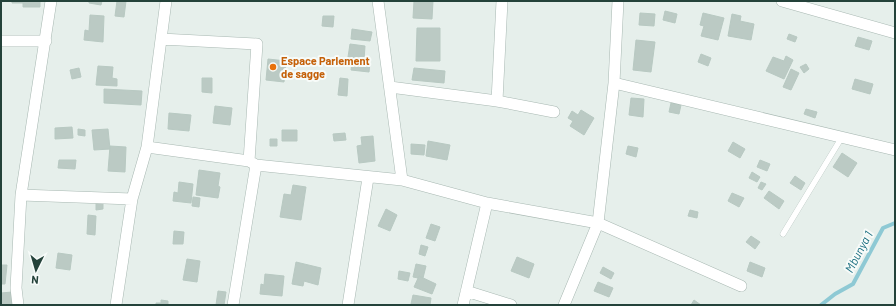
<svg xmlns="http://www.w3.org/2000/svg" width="896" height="306" font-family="Barlow,sans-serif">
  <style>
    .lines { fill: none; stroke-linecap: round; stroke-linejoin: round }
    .stream { stroke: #8ec9d4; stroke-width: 4 }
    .building { fill: #bbcac4; stroke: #b8c9c2 }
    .lane-casing { stroke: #a8b8b2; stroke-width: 6 }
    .street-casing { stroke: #a8b8b2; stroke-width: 12 }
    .lane { stroke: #fff; stroke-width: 5.5 }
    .street { stroke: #fff; stroke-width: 11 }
    .food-dot { fill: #e8710a; stroke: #f7fbf9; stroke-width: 1.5 }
    .labels { text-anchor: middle; stroke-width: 4; stroke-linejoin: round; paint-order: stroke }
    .food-label { font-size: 11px; font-weight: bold; fill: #c56008; stroke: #f7fbf9; text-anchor: start }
    .water-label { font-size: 12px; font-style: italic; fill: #1c6f80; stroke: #f7fbf9 }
  </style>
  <rect width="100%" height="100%" fill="#e6efeb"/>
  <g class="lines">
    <path class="stream" d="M821 305 835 294 853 284 883 228 895 223"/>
  </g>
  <path class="building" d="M12 1H40V7H23V3H12Z
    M89 1H102L101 5 89 3Z
    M117 1H126L124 17 115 16Z
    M414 1H433L432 19 413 18Z
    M665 11 677 14 675 23 663 20Z
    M640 13 655 14 654 26 639 25Z
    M703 13 724 18 718 40 701 36 704 26 700 25Z
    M732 14 741 16 740 21 754 24 751 40 728 36Z
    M90 15 104 16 103 42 84 40 85 30 89 31Z
    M323 16H334L333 27 322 26Z
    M417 28H440V61H416Z
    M352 29 372 32 370 41 351 39Z
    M789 34 797 37 795 42 787 39Z
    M858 37 872 41 869 50 855 46Z
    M636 40 655 42 651 72 633 70Z
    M350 44 365 46 364 60 348 57Z
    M701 54 711 58 708 66 698 62Z
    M786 56 793 60 784 79 766 71 773 57 784 61Z
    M268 59 286 61 284 82 266 80Z
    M352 61 370 63 369 72 351 70Z
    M806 64 809 69 804 73 800 67Z
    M98 66 113 67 112 78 117 79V86L96 85Z
    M79 68 81 77 72 79 70 70Z
    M414 68 445 71 444 83 412 80Z
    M791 69 799 73 791 90 783 87Z
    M202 78H212V93L202 92Z
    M340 78 348 79 347 96 338 95Z
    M855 79 873 84 870 94 852 89Z
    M104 89 142 91 141 105 104 103Z
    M631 98 644 99 643 117 629 115Z
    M671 103 681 105 679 114 669 112Z
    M215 106 232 108 230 125 213 123Z
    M806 109 817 112 815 118 804 114Z
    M581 110 594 118 584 135 570 126 573 121 568 118 572 111 578 115Z
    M169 113 191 115 189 131 168 129Z
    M72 127 73 138 55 139V128Z
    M78 129 85 130V136L78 135Z
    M108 129 110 149 94 150 92 130Z
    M282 130H297V141H282Z
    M345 133 346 140 334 141 333 134Z
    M373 136 375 161 359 163 357 146 362 145 361 137Z
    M270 139H277V146H270Z
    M428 141 450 145 447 160 426 156Z
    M733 142 745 149 740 158 728 151Z
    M411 144 425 145 424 155 411 154Z
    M110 146 126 147 125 172 108 171Z
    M628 146 638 148 636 157 626 154Z
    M842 153 857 163 848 177 833 167Z
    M59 160H76L75 169 58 168Z
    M760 160 770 164 767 171 757 167Z
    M199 170 220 173 218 186 220 187 218 198 196 195Z
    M752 172 760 177 757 182 749 178Z
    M795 176 805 183 801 190 790 183Z
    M179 182 193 184 191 203 173 201 174 192 178 193Z
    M761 182 766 184 762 190 758 188Z
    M293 185 306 187 301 220 280 217 284 194 291 195Z
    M769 191 784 201 779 209 764 198Z
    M732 193 744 198 739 207 728 201Z
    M193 197 200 198 199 207 192 206Z
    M96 203H103V209L96 210Z
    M386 209 397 215 390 231 378 226Z
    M690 210 698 212 697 218 688 216Z
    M88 215 96 216 95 235 87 234Z
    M431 224 440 227 435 241 426 238Z
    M174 231 184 232 183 244H173Z
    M751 236 760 242 755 249 746 242Z
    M421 245 428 247 425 256 419 254Z
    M58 253 72 255 70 270 56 268Z
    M517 257 534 264 529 278 511 271Z
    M187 259 200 261 197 282 183 280Z
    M296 262 321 268 318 285 304 281 303 286 292 284Z
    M750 262 765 268 762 277 747 271Z
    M416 264 426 266 423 278 419 276 418 278 413 277Z
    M1 265H7L5 284H1Z
    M603 267 614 273 611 279 600 273Z
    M399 271 410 273 408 281 398 279Z
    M265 274 284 276 282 296 260 294 261 284 264 285Z
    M419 276 436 284 432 294 414 287Z
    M598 282 613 288 609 297 594 291Z
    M218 291 226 292 224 305H216Z
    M12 292V305H1V293Z
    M413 295 431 298 430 305 411 304Z
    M161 300 168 301V305H172H156V303H161Z
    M694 300 701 305H691Z"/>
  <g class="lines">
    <defs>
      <path id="lane" d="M783 234 842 137"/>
      <path id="street" d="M378 1 402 180
        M782 1 895 33
        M161 39 257 44 249 161
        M1 41H46
        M614 83 895 150
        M390 87 497 101 554 112
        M497 101 502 1
        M147 147 249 161 256 165 402 180 487 203 598 223 741 286
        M21 195 132 199
        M466 291 511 305
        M18 305 16 288 21 195 51 1
        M116 305 132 199 147 147 166 1
        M233 305 256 165
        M348 305 368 178
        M463 305 487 203
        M564 305 598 223 614 83 618 1"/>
    </defs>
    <use href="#lane" class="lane-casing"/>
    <use href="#street" class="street-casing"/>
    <use href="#lane" class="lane"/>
    <use href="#street" class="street"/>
  </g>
  <circle class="food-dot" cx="273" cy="67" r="4"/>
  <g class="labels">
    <g class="food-label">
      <text x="281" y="65">Espace Parlement<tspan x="281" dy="13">de sagge</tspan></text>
    </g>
    <g class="water-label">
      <text transform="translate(859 252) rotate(-62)" y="4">Mbunya 1</text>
    </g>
  </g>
  <rect width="896" height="306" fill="none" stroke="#24423a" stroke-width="4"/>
  <g transform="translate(36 270) rotate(185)" stroke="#f7fbf9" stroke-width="3" paint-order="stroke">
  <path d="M0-3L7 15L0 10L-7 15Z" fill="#24423a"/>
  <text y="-6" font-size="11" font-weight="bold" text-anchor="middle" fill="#24423a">N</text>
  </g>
</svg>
